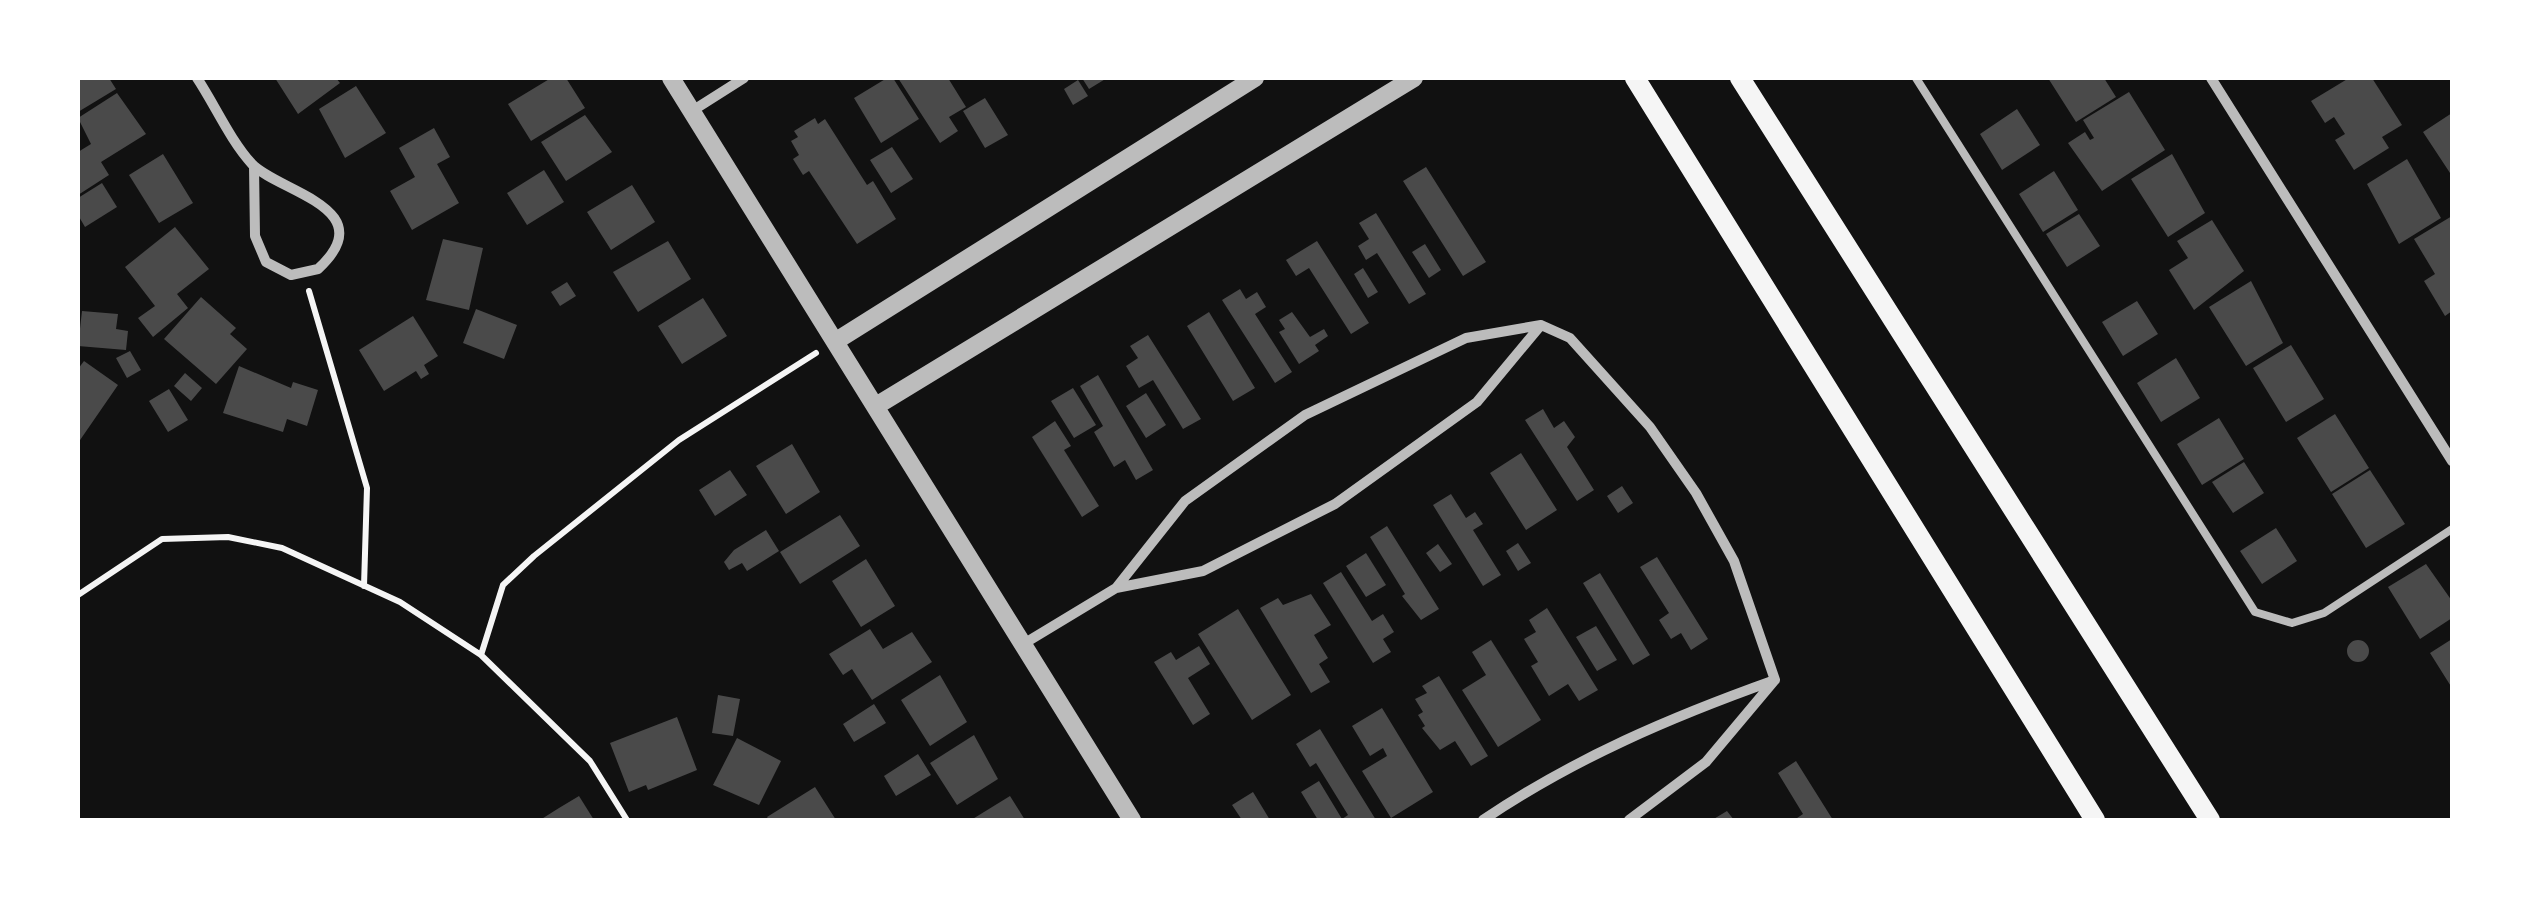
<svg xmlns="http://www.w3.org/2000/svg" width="2530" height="898" font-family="'DM Sans',sans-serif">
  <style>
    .building { fill: #4a4a4a }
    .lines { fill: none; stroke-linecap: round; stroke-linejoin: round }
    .path { stroke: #f5f5f5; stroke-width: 6 }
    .service { stroke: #bcbcbc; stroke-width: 8 }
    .minor { stroke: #bcbcbc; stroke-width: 10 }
    .tertiary { stroke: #bcbcbc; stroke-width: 18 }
    .secondary { stroke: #f5f5f5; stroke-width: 20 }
  </style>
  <rect width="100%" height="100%" fill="#111"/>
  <path class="building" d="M78 78H109L116 89 78 112Z
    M275 78H336L340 83 298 114Z
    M551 78H566L585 108 531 141 508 104Z
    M887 78H893L919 119 881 143 854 98Z
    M898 78H948L966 107 949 117 958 131 940 143Z
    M1082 78H1107L1089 89Z
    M2048 78H2104L2116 97 2076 122Z
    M2349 78H2372L2402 125 2382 137 2389 148 2354 170 2335 140 2345 134 2334 117 2325 123 2311 101Z
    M1078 80 1088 96 1073 105 1064 89Z
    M356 86 386 133 345 158 319 109Z
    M2129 92 2165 150 2102 191 2068 143 2085 132 2090 140 2094 138 2083 120Z
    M117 93 146 134 101 162 109 175 78 195V152L91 144 78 118Z
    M985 98 1008 135 985 148 963 111Z
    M2017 109 2040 145 2002 170 1980 134Z
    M2452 113V172L2450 173 2423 132Z
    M585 115 612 152 566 181 541 142Z
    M815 118 818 124 825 119 867 185 873 181 896 219 857 244 809 171 803 175 793 159 799 155 791 141 798 137 794 131Z
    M434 128 450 157 437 164 459 203 412 230 390 191 415 177 399 148Z
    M892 147 913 179 891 193 870 160Z
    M163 154 193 203 159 223 129 175Z
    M2172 154 2205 213 2168 237 2131 179Z
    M2407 159 2441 218 2399 244 2367 184Z
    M1426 167 1486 262 1463 276 1403 181Z
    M544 170 564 202 527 225 507 193Z
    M2054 171 2078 210 2043 232 2019 194Z
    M102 183 117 207 85 227 78 215V198Z
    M632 185 655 222 611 250 587 212Z
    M1376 213 1426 294 1409 304 1377 253 1366 260 1358 246 1369 239 1359 223Z
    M2079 214 2100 246 2067 267 2046 234Z
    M2452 216V311L2445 316 2424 281 2435 274 2414 239Z
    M2212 220 2244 271 2194 310 2169 270 2188 258 2177 241Z
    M175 227 209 269 177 294 188 308 153 337 138 318 155 306 125 267Z
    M443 239 483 248 469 310 426 300Z
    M668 241 691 279 638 312 613 272Z
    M1317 241 1369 323 1351 334 1309 268 1296 276 1286 260Z
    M1425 244 1441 270 1429 278 1412 252Z
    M1363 268 1378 292 1368 298 1354 274Z
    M2251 281 2283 343 2246 366 2209 307Z
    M567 282 576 296 560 306 551 292Z
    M1240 289 1246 299 1257 292 1266 307 1255 314 1292 372 1275 383 1222 300Z
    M201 297 236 328 230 334 247 349 216 384 164 339Z
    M703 298 727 336 682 364 658 326Z
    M2137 301 2158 334 2123 356 2102 322Z
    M476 309 517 325 504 359 463 343Z
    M82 311 118 314 116 329 128 331 126 350 78 346Z
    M1209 312 1255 388 1233 401 1187 326Z
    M1292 312 1310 337 1324 329 1328 336 1315 345 1319 351 1299 364 1279 332 1285 329 1279 320Z
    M413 316 438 356 424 365 429 374 421 379 416 371 384 391 359 350Z
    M1148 335 1201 419 1183 429 1153 380 1139 388 1126 366 1138 358 1130 346Z
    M2291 345 2324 399 2286 422 2253 368Z
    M130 351 141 370 127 378 116 358Z
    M2176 358 2200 398 2161 422 2137 383Z
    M84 361 118 385 78 443V369Z
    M239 366 291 388 293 382 318 390 307 426 287 419 283 432 223 413Z
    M185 373 202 388 191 401 174 386Z
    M1098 375 1153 470 1136 480 1125 460 1114 467 1094 432 1103 426 1080 386Z
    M1073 388 1096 425 1074 438 1051 401Z
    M169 389 188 420 168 432 149 401Z
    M1146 393 1166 425 1146 438 1126 406Z
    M1543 409 1554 428 1564 421 1575 437 1567 447 1594 490 1577 501 1525 420Z
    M2335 414 2369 468 2331 492 2297 438Z
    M2219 418 2244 459 2202 485 2177 444Z
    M1055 421 1071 446 1064 450 1099 506 1082 517 1032 437Z
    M792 444 820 492 786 514 756 466Z
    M1521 453 1557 510 1526 530 1490 473Z
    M2244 462 2264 493 2233 513 2212 482Z
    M730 470 747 495 715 516 699 490Z
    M2370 470 2405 524 2366 548 2332 494Z
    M1622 486 1633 503 1618 513 1607 496Z
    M1451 494 1466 518 1475 512 1483 524 1473 530 1501 575 1483 586 1433 505Z
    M840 515 860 546 800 584 780 552Z
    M1387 526 1439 609 1421 620 1402 596 1405 594 1370 537Z
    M2276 528 2297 561 2262 584 2240 551Z
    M766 530 779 551 747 571 742 563 729 570 724 562 734 550Z
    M1518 543 1531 563 1518 571 1506 551Z
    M1438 544 1452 564 1440 572 1426 553Z
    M1366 553 1386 585 1366 597 1346 566Z
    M1657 557 1708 639 1691 650 1681 633 1671 639 1659 620 1669 613 1640 567Z
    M866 559 895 606 861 627 832 581Z
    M2426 564 2452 601V618L2420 639 2388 587Z
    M1341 572 1372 621 1383 614 1394 632 1383 639 1391 652 1373 663 1323 583Z
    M1600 573 1650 655 1633 665 1583 583Z
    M1311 594 1331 625 1314 635 1328 658 1319 664 1330 682 1311 693 1260 608 1278 598 1283 605Z
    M1547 608 1598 690 1579 701 1568 684 1549 696 1531 666 1538 662 1524 639 1536 632 1529 620Z
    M1238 609 1291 695 1252 720 1198 634Z
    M1596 626 1617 660 1597 671 1576 637Z
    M870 629 883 649 912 632 932 662 872 700 852 669 843 675 829 654Z
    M2452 639V688L2430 653Z
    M2347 651a11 11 0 1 1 22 0a11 11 0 1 1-22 0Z
    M1491 640 1541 720 1498 747 1462 690 1486 675 1472 652Z
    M1199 646 1210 664 1188 678 1210 714 1193 725 1154 662 1171 652 1176 660Z
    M940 675 967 722 930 746 901 700Z
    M1439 676 1488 756 1471 766 1455 741 1440 750 1422 728 1425 726 1418 715 1423 712 1415 699 1427 693 1422 686Z
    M718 695 740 699 733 736 712 733Z
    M874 704 886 723 854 742 843 724Z
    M1382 708 1433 792 1391 818 1362 771 1387 756 1383 748 1370 756 1352 726Z
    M677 717 697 770 648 790 646 785 629 792 610 743Z
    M1320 729 1345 770 1376 820H1318L1301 792 1319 781 1342 819 1348 815 1316 763 1310 767 1296 744Z
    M974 735 998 779 957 805 930 763Z
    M737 738 781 761 759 805 713 785Z
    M918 754 931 775 896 796 884 776Z
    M1796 761 1833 820H1794L1803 814 1778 773Z
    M815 787 836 820H769L767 817Z
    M1253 792 1270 820H1242L1232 805Z
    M579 796 594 820H540L559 808Z
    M1010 796 1025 820H971Z
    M1727 811 1734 820H1712Z"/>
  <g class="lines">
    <path class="path" d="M309 291 367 488 364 586
      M78 595 162 539 228 537 282 548 400 602 481 655 590 761 627 820
      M481 655 503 585 534 556 679 440 816 353"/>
    <path class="service" d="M1916 78 2255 612 2292 623 2324 613 2452 529"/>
    <path class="minor" d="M197 78C215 105 230 140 252 164 278 192 384 208 318 269L291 275 266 262 255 236 254 166
      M2211 78 2452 461
      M692 111 744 78
      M1116 588 1185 501 1305 415 1466 338 1541 325 1570 338 1650 427 1696 493 1734 561 1775 680
      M1025 643 1116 588 1203 571 1335 504 1477 402 1541 325
      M1483 820C1575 758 1671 717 1775 680
      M1629 820 1706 762 1774 681"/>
    <path class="tertiary" d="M671 78 1132 820
      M836 341 1255 78
      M876 406 1414 78"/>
    <path class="secondary" d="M1635 78 2095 820
      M1740 78 2210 820"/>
  </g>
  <rect width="2530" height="898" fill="none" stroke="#ffffff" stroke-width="160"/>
</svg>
